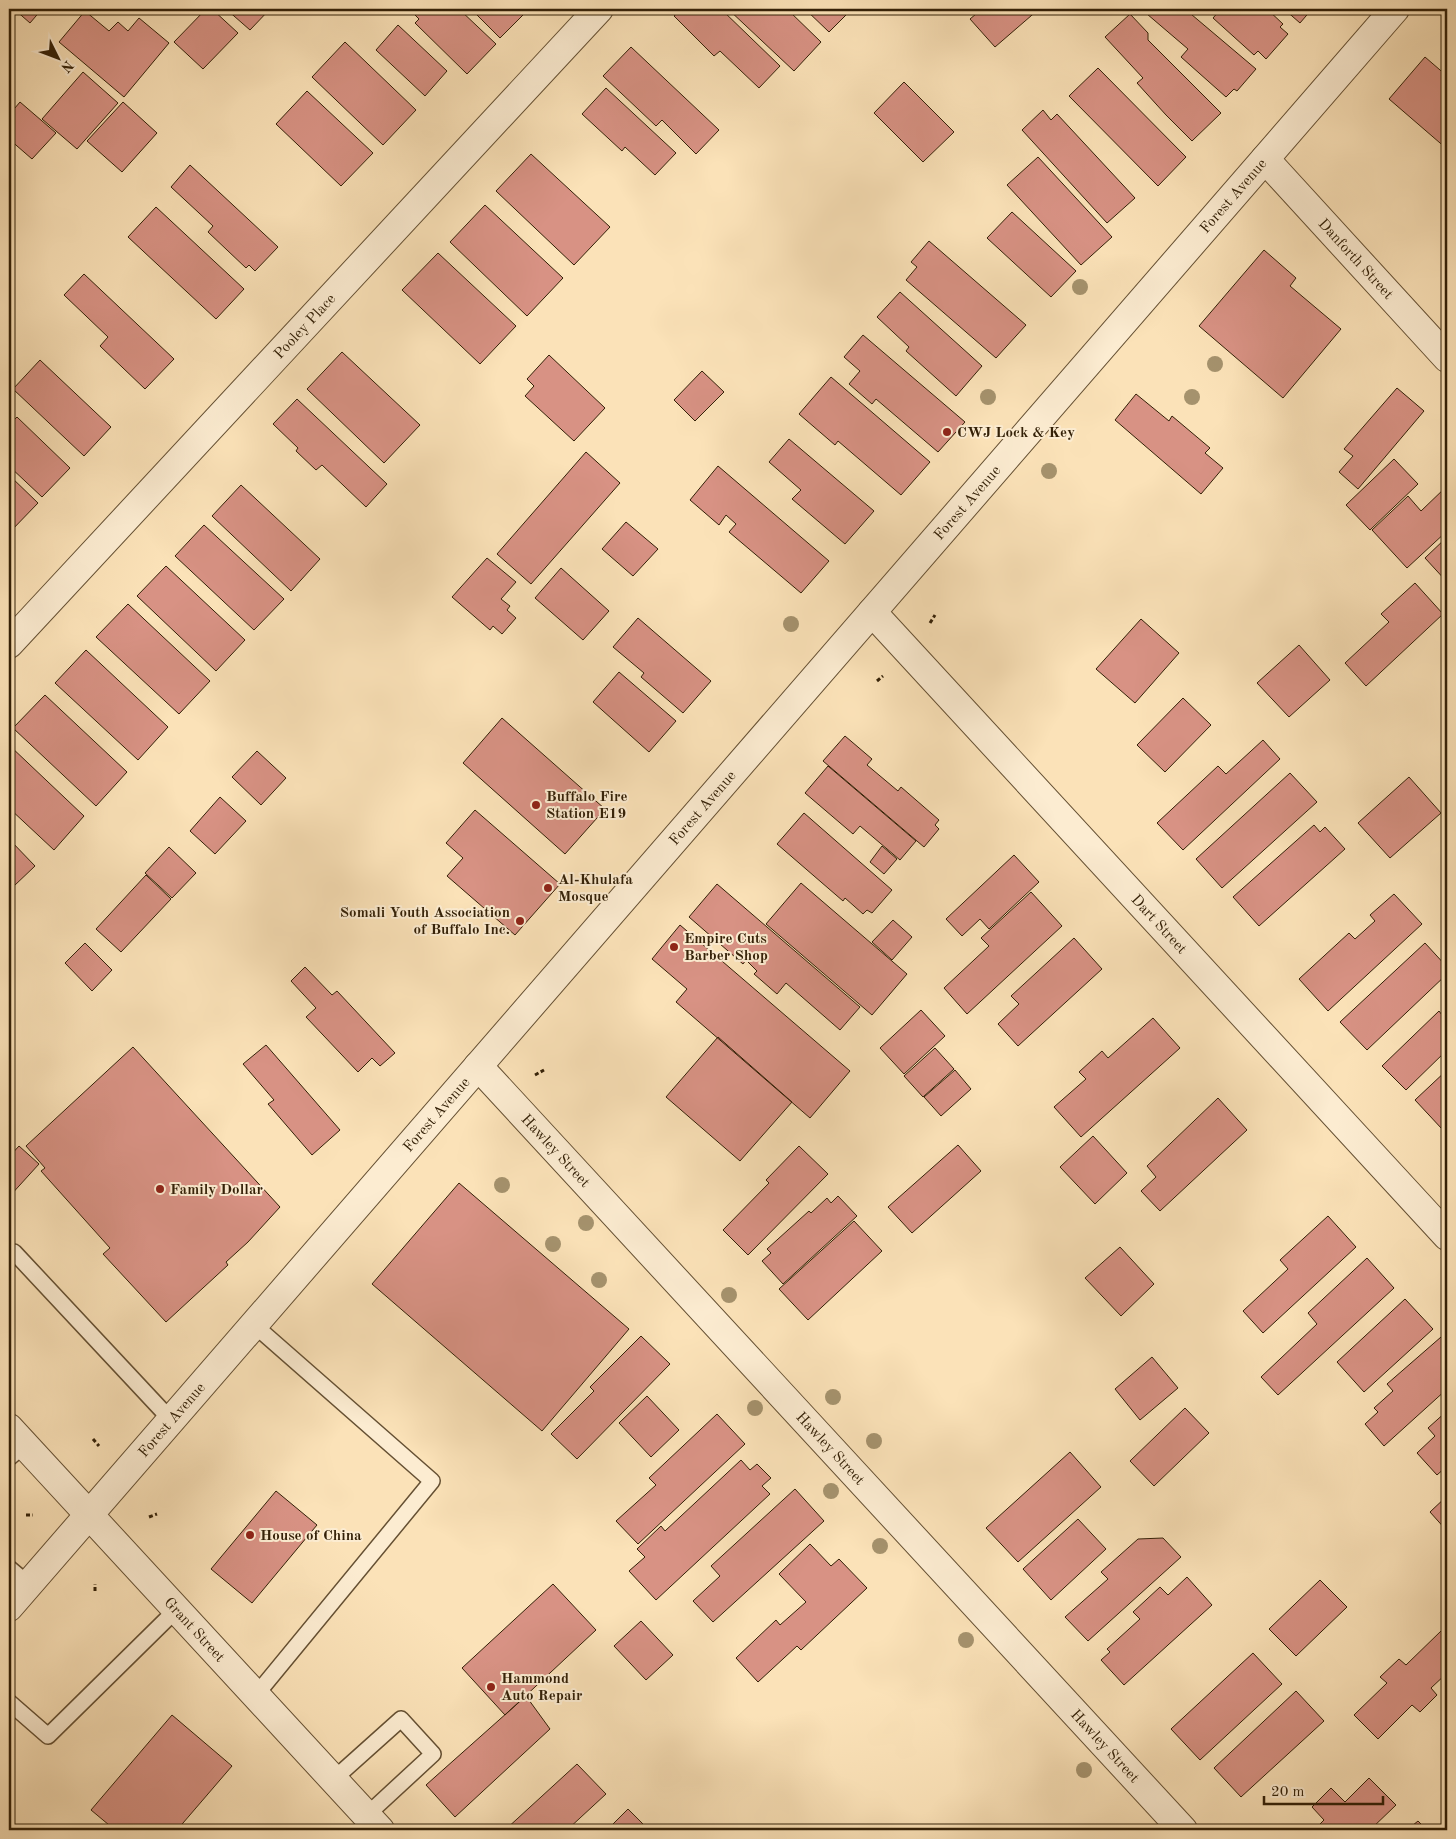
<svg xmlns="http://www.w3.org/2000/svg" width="1456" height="1839" font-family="'Old Standard TT',serif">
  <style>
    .building { fill: #d89284; stroke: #332007 }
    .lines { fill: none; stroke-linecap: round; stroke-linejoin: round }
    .service-casing { stroke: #655033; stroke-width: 18 }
    .minor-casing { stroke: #655033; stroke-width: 30 }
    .tertiary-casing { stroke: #655033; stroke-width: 30 }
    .path { stroke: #332007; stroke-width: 3; stroke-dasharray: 4 2.5; stroke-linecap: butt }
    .service { stroke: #fcecd1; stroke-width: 15 }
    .minor { stroke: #fcecd1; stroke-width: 28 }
    .tertiary { stroke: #fcecd1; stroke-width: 28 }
    .tree { fill: #a5926d }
    .poi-dot { fill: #8f2418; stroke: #fcecd1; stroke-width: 2 }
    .labels { text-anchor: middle; stroke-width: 4; stroke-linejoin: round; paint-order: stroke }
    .street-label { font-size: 15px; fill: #332007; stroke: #fcecd1 }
    .poi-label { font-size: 15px; font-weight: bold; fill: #332007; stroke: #fcecd1; text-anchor: start }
  </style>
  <rect width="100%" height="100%" fill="#fbe2b8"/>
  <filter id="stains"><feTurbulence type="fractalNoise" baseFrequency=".004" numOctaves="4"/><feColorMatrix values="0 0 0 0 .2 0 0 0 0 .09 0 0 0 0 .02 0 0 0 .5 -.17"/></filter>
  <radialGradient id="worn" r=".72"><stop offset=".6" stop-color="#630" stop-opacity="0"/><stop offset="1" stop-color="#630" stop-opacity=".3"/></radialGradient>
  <path class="building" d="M14 9H42L30 23Z
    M206 9H212L238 33 203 69 174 42Z
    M226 9H270L250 30Z
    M409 9H459L496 44 467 74 415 23 419 19Z
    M471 9H523L526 12 500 38Z
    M682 9H721L780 66 759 88 720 51 714 56 674 16Z
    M728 9H787L821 42 794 71Z
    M805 9H850L851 10 829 32Z
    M982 9H1039L995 47 970 19Z
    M1151 9H1185L1256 69 1237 91 1234 89 1226 97 1181 57 1188 49 1147 14Z
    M1219 9H1267L1283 24 1280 27 1288 34 1266 59 1258 51 1254 55 1213 18 1220 10Z
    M1284 9H1312L1300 23Z
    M85 11 109 31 118 22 128 31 139 18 169 43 124 97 59 42Z
    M1130 14 1148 33V40L1221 113 1192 141 1166 115 1137 83 1143 78 1105 37Z
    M398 25 447 71 425 96 376 50Z
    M345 42 416 110 383 145 312 77Z
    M631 47 719 130 696 154 662 120 656 126 603 76Z
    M1425 57 1447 76V149L1389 99Z
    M1098 68 1186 157 1158 186 1069 96Z
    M83 72 118 103 77 149 42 119Z
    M904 82 954 132 923 162 874 113Z
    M606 88 676 153 655 175 625 147 622 151 582 114Z
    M307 91 373 153 341 186 276 124Z
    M20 102 56 133 32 159 9 139V115Z
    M123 102 157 133 122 172 87 141Z
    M1043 110 1051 120 1057 114 1135 198 1107 223 1022 130Z
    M531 154 610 227 574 265 496 191Z
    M1038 157 1112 237 1081 265 1007 185Z
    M190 165 278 247 255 271 249 265 246 268 208 232 213 226 171 187Z
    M485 205 563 278 527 316 450 242Z
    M156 207 244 289 216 319 128 237Z
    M1012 212 1076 271 1051 297 987 238Z
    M929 241 1026 325 996 358 906 280 917 267 911 262Z
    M1264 250 1296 278 1290 286 1341 329 1283 398 1199 326Z
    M438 253 516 326 480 364 402 290Z
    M84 274 174 359 145 389 100 346 108 337 64 295Z
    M900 292 982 366 956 396 906 351 909 347 877 317Z
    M863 335 965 422 938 452 876 399 872 404 849 384 860 371 844 357Z
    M342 352 420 425 384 463 307 389Z
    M549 355 605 408 574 441 525 396 534 386 527 379Z
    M40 360 111 427 84 456 13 389Z
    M702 371 724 392 695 421 674 400Z
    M831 377 930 462 901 495 838 441 835 445 799 414Z
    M1397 388 1424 411 1358 489 1339 472 1353 456 1344 449Z
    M1136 394 1169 421 1172 416 1210 448 1205 453 1223 468 1201 494 1115 420Z
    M297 399 387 484 366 507 322 465 316 470 296 451 298 448 273 424Z
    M17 417 70 468 42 497 9 466V425Z
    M789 439 874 511 845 544 792 499 801 490 769 462Z
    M586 452 620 483 531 584 497 554Z
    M1394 459 1418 484 1370 530 1346 505Z
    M718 466 829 561 801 593 729 532 736 524 726 515 719 525 690 500Z
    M9 475 38 503 9 533Z
    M241 485 320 559 291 591 212 516Z
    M1447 486V531L1407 568 1372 530 1408 496 1421 511Z
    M626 522 658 549 633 576 602 549Z
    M204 525 284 599 254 630 175 556Z
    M1447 537V582L1425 558Z
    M487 558 516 582 501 599 510 606 507 610 516 618 502 634 493 626 490 630 452 597Z
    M166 566 245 640 216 671 137 596Z
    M561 568 609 611 583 640 535 598Z
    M1415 583 1443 614 1366 686 1345 663 1389 622 1381 614Z
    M128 604 210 681 179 714 96 637Z
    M638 618 711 681 683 713 641 677 644 673 613 647Z
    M1141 619 1179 653 1135 703 1096 669Z
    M1299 645 1330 680 1289 717 1257 683Z
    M86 650 168 727 138 760 55 683Z
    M619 672 676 721 649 752 593 702Z
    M45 695 127 772 96 806 13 728Z
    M1183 698 1211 725 1165 772 1137 745Z
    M502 718 605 809 565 854 463 763Z
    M845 736 872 759 867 765 898 791 901 787 939 820 935 825 939 829 924 847 823 761Z
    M1263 740 1280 759 1183 850 1157 823 1218 766 1226 774Z
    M9 745 84 816 54 850 9 808Z
    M257 751 286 778 261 805 232 777Z
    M828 766 916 841 900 860 860 826 853 834 805 793Z
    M1290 773 1317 802 1222 888 1196 859Z
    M1409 777 1441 813 1390 858 1358 823Z
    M220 797 246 821 215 854 190 831Z
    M475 810 560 884 515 935 447 876 463 858 446 843Z
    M804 813 892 890 872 913 867 910 863 914 845 898 843 901 777 844Z
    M1314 825 1320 832 1325 827 1345 849 1259 926 1233 897Z
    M9 839 35 866 14 886 9 880Z
    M882 846 897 859 884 874 870 862Z
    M169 847 196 873 172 898 145 873Z
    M1014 855 1039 882 989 929 980 919 962 936 946 919Z
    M146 875 171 899 121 952 96 929Z
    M801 883 907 974 872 1015 766 924Z
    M717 884 860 1007 840 1030 786 983 777 994 754 974 757 971 746 960 743 964 689 917Z
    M1031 892 1062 926 967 1014 944 988 989 946 981 938Z
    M1394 894 1422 924 1328 1011 1299 979 1349 933 1355 939 1375 921 1370 915Z
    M893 920 912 937 892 960 872 942Z
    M680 925 850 1071 810 1118 676 1002 687 989 652 959Z
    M1074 938 1102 969 1018 1046 998 1024 1019 1004 1011 996Z
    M85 943 112 970 92 991 65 963Z
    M1425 943 1447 967V974L1367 1050 1340 1022Z
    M305 967 332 995 337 991 395 1053 380 1066 372 1058 358 1072 306 1017 316 1008 291 981Z
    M921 1010 945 1036 904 1074 880 1048Z
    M1447 1010V1050L1406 1090 1382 1066 1439 1011 1442 1015Z
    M1153 1018 1180 1048 1081 1137 1054 1107 1086 1079 1079 1072 1102 1051 1108 1058Z
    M718 1037 792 1102 740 1161 666 1097Z
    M266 1045 340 1130 312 1155 268 1104 274 1100 243 1064Z
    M133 1047 280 1207 248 1242 226 1262 228 1265 166 1322 103 1254 110 1248 41 1171 45 1168 26 1146Z
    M935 1048 954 1069 923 1097 904 1076Z
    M955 1070 971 1089 941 1116 924 1097Z
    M1447 1070V1124L1442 1129 1415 1100Z
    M1218 1098 1247 1130 1160 1211 1141 1191 1156 1177 1147 1166Z
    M1093 1136 1127 1173 1095 1204 1060 1167Z
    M958 1145 981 1171 912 1233 888 1207Z
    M19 1146 39 1164 9 1197V1157Z
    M799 1146 828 1174 748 1255 723 1230 769 1183 766 1180Z
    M459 1183 629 1329 542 1431 372 1284Z
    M838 1196 857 1216 783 1284 762 1261 771 1253 767 1249 809 1211 811 1213 827 1198 831 1203Z
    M1328 1216 1356 1247 1263 1333 1243 1311 1288 1269 1280 1260Z
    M854 1221 882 1251 808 1320 779 1289Z
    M1120 1247 1154 1284 1121 1316 1085 1278Z
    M1367 1258 1394 1288 1278 1395 1261 1377 1317 1324 1308 1313Z
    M1405 1299 1433 1329 1364 1392 1337 1362Z
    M641 1336 670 1364 577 1459 551 1434 594 1391 590 1387Z
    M1441 1337 1447 1344V1389L1384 1446 1365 1424 1378 1412 1374 1408 1393 1391 1387 1384Z
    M1152 1357 1178 1388 1140 1420 1115 1389Z
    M647 1396 679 1430 651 1457 619 1423Z
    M1185 1408 1209 1433 1154 1486 1130 1461Z
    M1447 1411V1466L1437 1475 1417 1453 1435 1436 1428 1428Z
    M717 1414 745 1444 638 1544 616 1521 656 1485 649 1478Z
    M1070 1452 1101 1487 1018 1562 986 1528Z
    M741 1460 750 1470 757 1464 771 1478 762 1486 770 1494 656 1600 629 1571 645 1557 637 1549 661 1526 665 1531Z
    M795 1489 824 1521 713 1622 693 1601 720 1576 711 1566Z
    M276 1491 317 1525 252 1603 211 1569Z
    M1447 1496V1531L1430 1512Z
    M1078 1519 1106 1549 1051 1600 1023 1569Z
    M1163 1538 1181 1557 1088 1641 1065 1617 1108 1579 1101 1572 1138 1539Z
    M810 1544 831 1566 839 1559 867 1588 801 1650 797 1646 758 1682 736 1658 776 1620 780 1625 806 1602 779 1574Z
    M1187 1577 1212 1605 1124 1685 1101 1660 1110 1652 1107 1649 1140 1619 1133 1612 1160 1587 1168 1595Z
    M1320 1580 1347 1607 1296 1656 1269 1629Z
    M553 1584 596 1630 505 1715 462 1668Z
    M641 1621 673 1655 646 1680 614 1646Z
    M1441 1631 1447 1637V1673L1431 1688 1437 1695 1420 1712 1412 1705 1378 1739 1354 1715 1387 1683 1380 1677 1399 1659 1406 1665Z
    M1253 1653 1282 1684 1200 1760 1171 1729Z
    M1296 1691 1324 1721 1241 1797 1214 1768Z
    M526 1696 550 1729 455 1817 426 1785Z
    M172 1715 232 1766 177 1830H115L91 1810Z
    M577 1764 606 1794 567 1830H505Z
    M1369 1778 1396 1805 1370 1830H1314L1324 1820 1312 1807 1331 1788 1345 1802Z
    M628 1809 647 1828 644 1830H607Z
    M1418 1821 1427 1830H1407Z"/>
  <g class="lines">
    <defs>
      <path id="service" d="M9 1257 14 1252 171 1420
        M253 1324 432 1481 256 1695
        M9 1458 24 1445
        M9 1568 28 1584
        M9 1702 48 1736 177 1609
        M334 1779 401 1719 433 1754 367 1815"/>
      <g id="minor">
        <path id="s1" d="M1265 159 1447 358"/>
        <path id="s2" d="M872 612 1447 1236"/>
        <path id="s3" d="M9 644 599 9"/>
        <path id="s4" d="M478 1066 1183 1830"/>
      </g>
      <g id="tertiary">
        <path id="s5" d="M9 1428 380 1830"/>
        <path id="s6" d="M9 1607 1395 9"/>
      </g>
    </defs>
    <use href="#service" class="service-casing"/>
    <use href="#minor" class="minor-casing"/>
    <use href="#tertiary" class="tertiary-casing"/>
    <path class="path" d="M930 623 935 615
      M877 681 883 676
      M535 1075 544 1070
      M93 1439 99 1446
      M26 1515H33
      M149 1517 157 1514
      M95 1591V1584"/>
    <use href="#service" class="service"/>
    <use href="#minor" class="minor"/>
    <use href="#tertiary" class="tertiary"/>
  </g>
  <g class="tree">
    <circle cx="1080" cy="287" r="8"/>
    <circle cx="1215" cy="364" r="8"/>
    <circle cx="988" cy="397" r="8"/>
    <circle cx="1192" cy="397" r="8"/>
    <circle cx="1049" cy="471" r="8"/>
    <circle cx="791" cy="624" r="8"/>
    <circle cx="502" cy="1185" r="8"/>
    <circle cx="586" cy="1223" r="8"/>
    <circle cx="553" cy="1244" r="8"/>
    <circle cx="599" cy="1280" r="8"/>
    <circle cx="729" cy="1295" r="8"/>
    <circle cx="833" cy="1397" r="8"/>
    <circle cx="755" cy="1408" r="8"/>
    <circle cx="874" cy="1441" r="8"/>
    <circle cx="831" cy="1491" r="8"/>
    <circle cx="880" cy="1546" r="8"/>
    <circle cx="966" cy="1640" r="8"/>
    <circle cx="1084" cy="1770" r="8"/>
  </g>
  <g class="poi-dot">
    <circle cx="947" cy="432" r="5"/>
    <circle cx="536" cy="805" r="5"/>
    <circle cx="548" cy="888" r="5"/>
    <circle cx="520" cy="921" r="5"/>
    <circle cx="674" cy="947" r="5"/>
    <circle cx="160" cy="1189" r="5"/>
    <circle cx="250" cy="1535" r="5"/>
    <circle cx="491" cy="1687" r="5"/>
  </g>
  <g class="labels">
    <g class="street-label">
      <text dy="5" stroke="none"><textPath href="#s6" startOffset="1868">Forest Avenue</textPath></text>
      <text dy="5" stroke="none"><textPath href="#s1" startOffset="135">Danforth Street</textPath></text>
      <text dy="5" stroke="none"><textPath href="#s3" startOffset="434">Pooley Place</textPath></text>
      <text dy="5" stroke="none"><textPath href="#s6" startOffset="1462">Forest Avenue</textPath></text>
      <text dy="5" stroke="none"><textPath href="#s6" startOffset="1058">Forest Avenue</textPath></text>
      <text dy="5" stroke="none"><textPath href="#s2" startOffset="424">Dart Street</textPath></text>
      <text dy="5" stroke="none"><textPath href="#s6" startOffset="652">Forest Avenue</textPath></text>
      <text dy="5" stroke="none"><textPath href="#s4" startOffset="115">Hawley Street</textPath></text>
      <text dy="5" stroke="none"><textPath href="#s6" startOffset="248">Forest Avenue</textPath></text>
      <text dy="5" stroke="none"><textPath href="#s4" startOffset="520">Hawley Street</textPath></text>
      <text dy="5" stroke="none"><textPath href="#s5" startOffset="274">Grant Street</textPath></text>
      <text dy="5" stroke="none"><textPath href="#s4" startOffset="925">Hawley Street</textPath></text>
    </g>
    <g class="poi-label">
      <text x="957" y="437">CWJ Lock &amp; Key</text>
      <text x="546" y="801">Buffalo Fire<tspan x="546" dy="17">Station E19</tspan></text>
      <text x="558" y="884">Al-Khulafa<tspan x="558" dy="17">Mosque</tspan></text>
      <text x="510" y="917" text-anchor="end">Somali Youth Association<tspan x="510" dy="17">of Buffalo Inc.</tspan></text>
      <text x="684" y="943">Empire Cuts<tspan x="684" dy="17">Barber Shop</tspan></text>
      <text x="170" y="1194">Family Dollar</text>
      <text x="260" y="1540">House of China</text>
      <text x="501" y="1683">Hammond<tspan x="501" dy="17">Auto Repair</tspan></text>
    </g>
  </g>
  <rect width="1456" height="1839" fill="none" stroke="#fbe2b8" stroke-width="30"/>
  <rect x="10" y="10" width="1436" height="1819" fill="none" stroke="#332007" stroke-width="2.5"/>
  <rect x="15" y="15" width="1426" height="1809" fill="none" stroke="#332007"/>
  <g transform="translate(58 58) rotate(132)" stroke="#fcecd1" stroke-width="4" paint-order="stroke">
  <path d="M0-4L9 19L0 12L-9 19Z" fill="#332007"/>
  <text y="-8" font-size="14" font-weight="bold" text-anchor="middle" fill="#332007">N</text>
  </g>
  <path d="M1264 1796v8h119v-8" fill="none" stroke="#332007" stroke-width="2.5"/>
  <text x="1271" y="1796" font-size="15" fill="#332007" stroke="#fcecd1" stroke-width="4" paint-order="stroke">20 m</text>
  <rect width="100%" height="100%" filter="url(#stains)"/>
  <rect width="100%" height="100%" fill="url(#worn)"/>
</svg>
